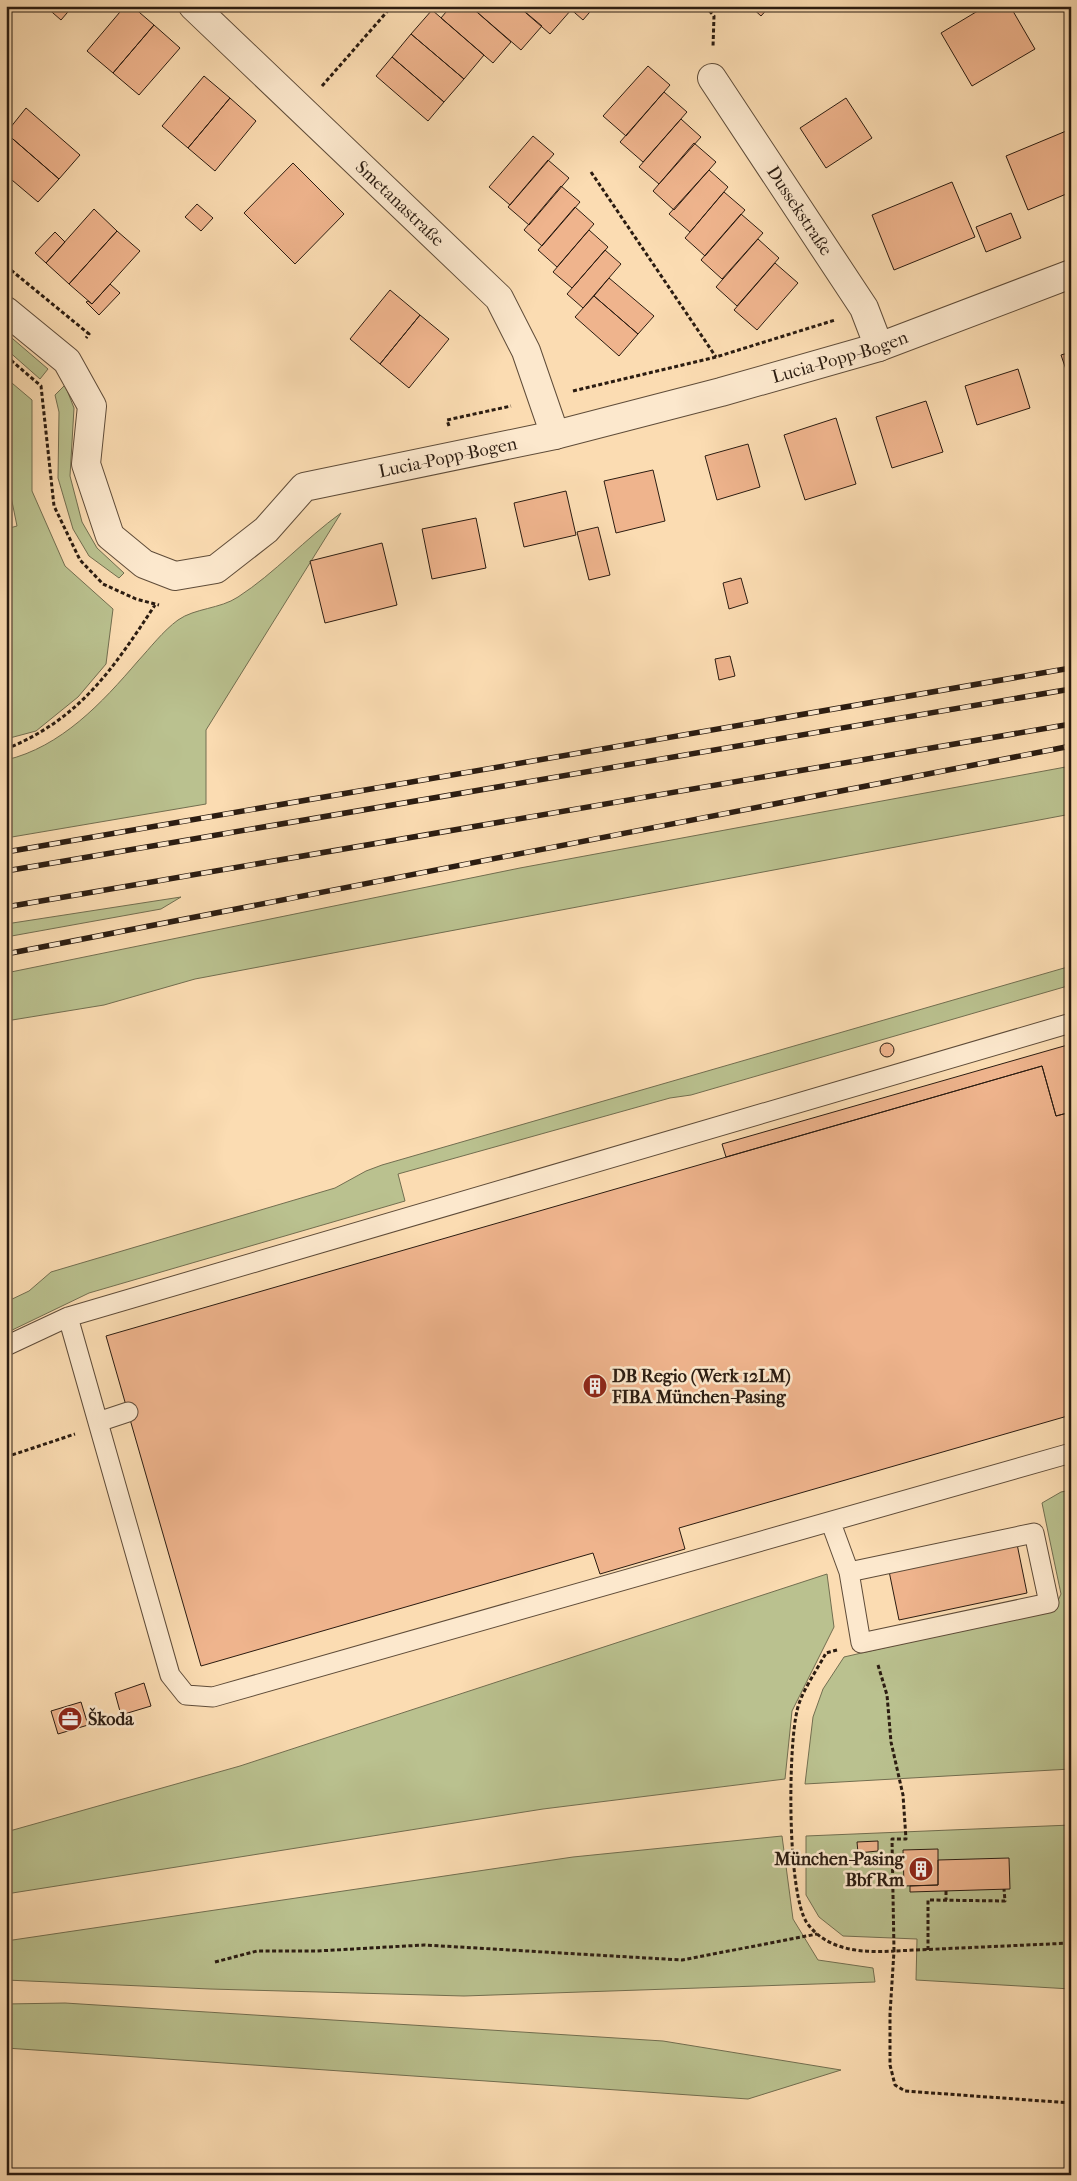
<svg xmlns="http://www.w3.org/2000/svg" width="1077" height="2181" font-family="'IM FELL French Canon',serif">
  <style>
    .green { fill: #bac18f; stroke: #726e50 }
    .building { fill: #efb48d; stroke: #2b1c11 }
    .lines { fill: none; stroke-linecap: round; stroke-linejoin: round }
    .lane-casing { stroke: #5f4c39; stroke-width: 21 }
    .street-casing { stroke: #5f4c39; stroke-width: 30 }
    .path { stroke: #2b1c11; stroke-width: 3; stroke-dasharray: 4 2.5; stroke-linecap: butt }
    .lane { stroke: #fce8cd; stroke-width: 19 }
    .street { stroke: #fce8cd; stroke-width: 28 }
    .rail-casing { stroke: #2b1c11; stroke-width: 5.5 }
    .rail { stroke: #fce8cd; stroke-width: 4; stroke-dasharray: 11; stroke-linecap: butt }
    .labels { text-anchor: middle; stroke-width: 5; stroke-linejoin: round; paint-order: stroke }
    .street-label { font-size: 18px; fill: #2b1c11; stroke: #fce8cd }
    .poi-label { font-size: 18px; font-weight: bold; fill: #2b1c11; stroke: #fce8cd; text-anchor: start }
  </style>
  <rect width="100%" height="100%" fill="#fbdcb2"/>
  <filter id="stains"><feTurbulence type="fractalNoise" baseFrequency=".004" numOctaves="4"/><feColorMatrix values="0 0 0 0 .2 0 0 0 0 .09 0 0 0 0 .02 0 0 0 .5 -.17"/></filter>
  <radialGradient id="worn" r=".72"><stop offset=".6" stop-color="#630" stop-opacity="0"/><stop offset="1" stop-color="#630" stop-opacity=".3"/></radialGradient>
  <path class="green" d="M6 333 48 369 40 379 6 349Z
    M6 378 32 400V491L65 566 113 609 106 664 78 697 36 731 6 739V529L17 526 6 472Z
    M65 385 74 408 70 476 82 522 97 548 124 573 119 578 89 556 73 529 58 478 59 412 55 395Z
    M341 513 206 730V804L6 838V760C61 747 102 703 138 661 150 648 163 631 178 620 195 608 220 609 238 597 275 573 305 539 341 513Z
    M1071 766V814L195 979 104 1005 6 1021V973L520 868Z
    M181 897 161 909 6 937V924Z
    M1071 966V985L691 1095 670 1098 398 1174 405 1201 89 1293 6 1333V1302L29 1291 51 1272 335 1188 366 1171 382 1165Z
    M1071 1490V1769L805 1784 813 1717 823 1689 844 1657 1054 1609 1061 1594 1042 1503 1061 1492Z
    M827 1574 834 1627 792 1711 785 1779 543 1809 6 1894V1832L240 1766Z
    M1071 1825V1989L916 1980 917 1939 843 1936 819 1917 806 1895V1836Z
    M782 1836 793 1919 818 1960 873 1968 875 1982 464 1996 210 1989 6 1980V1941L573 1857Z
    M65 2003 663 2041 841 2070 748 2099 6 2048V2004Z"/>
  <path class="building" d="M45 6H73L61 20Z
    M125 6H132L154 25 113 73 87 51Z
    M292 6H301L297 11Z
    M451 6H470L511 42 493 63 441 18Z
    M470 6H518L542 26 521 50Z
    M518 6H567L571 10 550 34Z
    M567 6H595L583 20Z
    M750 6H770L761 16Z
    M986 6H1010L1035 49 972 86 941 33Z
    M432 10 484 55 464 79 411 34Z
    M154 25 180 48 139 95 113 73Z
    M411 34 464 79 444 102 392 57Z
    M392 57 444 102 428 121 376 76Z
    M648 66 670 85 626 136 603 116Z
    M204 76 230 98 188 148 162 126Z
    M664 92 687 112 643 162 620 142Z
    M230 98 256 121 215 171 188 148Z
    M846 98 872 138 826 168 800 128Z
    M26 108 80 155 59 179 6 133Z
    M681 119 701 137 659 184 639 167Z
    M1071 129V192L1028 210 1006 156Z
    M6 133 59 179 38 202 6 175Z
    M533 136 554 154 510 205 489 187Z
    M694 143 716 162 674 210 653 191Z
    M548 160 569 178 529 225 508 207Z
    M293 163 344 214 295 264 244 213Z
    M709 170 728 187 690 232 669 214Z
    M952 182 975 237 894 270 872 215Z
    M561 186 580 202 542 246 524 230Z
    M724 192 745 210 705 256 685 238Z
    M197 204 213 218 201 231 185 217Z
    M575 207 594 224 557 267 538 250Z
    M94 209 117 231 69 284 46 263Z
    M1011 213 1021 238 986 252 976 227Z
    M741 214 763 233 722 279 701 260Z
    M589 230 608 247 572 288 553 272Z
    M117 231 140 251 92 304 69 284Z
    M55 232 65 242 46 263 35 253Z
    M758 239 779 258 737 306 716 287Z
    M605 250 621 264 583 308 567 294Z
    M775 263 798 283 757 330 734 310Z
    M609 278 654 316 638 334 594 296Z
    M110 284 120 293 99 315 86 302 88 301 92 304Z
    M390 290 420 315 380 364 350 339Z
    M594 296 638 334 619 356 575 317Z
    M420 315 449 339 409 388 380 364Z
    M1071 352V384L1061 355Z
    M1018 369 1030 408 977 425 965 386Z
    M926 401 943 452 892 468 876 417Z
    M836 418 856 484 805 500 784 435Z
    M748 444 760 487 717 500 705 456Z
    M653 470 665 521 616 533 604 481Z
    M566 491 576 535 524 547 514 503Z
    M476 518 486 568 432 579 422 529Z
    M598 527 610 575 589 580 577 532Z
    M382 543 397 605 325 623 310 561Z
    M741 578 748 603 729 609 723 583Z
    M730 656 735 676 719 680 715 659Z
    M880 1050a7 7 0 1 1 14 0a7 7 0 1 1-14 0Z
    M1071 1044V1112L1056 1116 1042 1066 726 1157 722 1144Z
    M1042 1066 1056 1116 1071 1112V1415L679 1528 685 1549 600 1574 593 1553 201 1666 106 1336Z
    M1017 1544 1027 1593 899 1620 889 1571Z
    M144 1683 151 1706 121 1715 115 1693Z
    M81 1702 88 1725 58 1734 51 1711Z
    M878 1841V1851L858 1853 857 1842Z
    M938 1849V1885L904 1886 903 1850Z
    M1009 1858 1010 1889 910 1892V1886L938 1885V1860Z"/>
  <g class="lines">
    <defs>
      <path id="lane" d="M68 1317 170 1675 186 1695 213 1697 1071 1453
        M6 1346 68 1317 1071 1023
        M98 1422 128 1412
        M831 1523 849 1572 861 1643 1049 1603 1034 1533 849 1572"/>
      <g id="street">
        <path id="s1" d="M193 6 499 298 526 351 555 435"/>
        <path id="s2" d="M712 78 864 308 879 347"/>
        <path id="s3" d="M6 311 67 361 92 406 86 464 110 536 144 564 175 576 216 569 266 530 304 487 555 435 721 392 879 347 1071 274"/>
      </g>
    </defs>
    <use href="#lane" class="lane-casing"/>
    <use href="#street" class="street-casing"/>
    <path class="path" d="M705 6 714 16 713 47
      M322 86 392 6
      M591 172 716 357
      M6 266 89 334 86 338
      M6 356 41 386 54 506 80 560 103 584 136 599 159 605
      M573 391 716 357 835 320
      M449 426 447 420 511 406
      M6 749C80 719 113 669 155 605
      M6 1457 75 1434
      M837 1650 826 1653C817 1670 800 1694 797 1711 788 1749 787 1893 807 1923 827 1951 863 1953 894 1951L890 2014V2065L895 2085 905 2091 1071 2103
      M878 1665 887 1695 891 1742 903 1795 906 1839H892L894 1951 1071 1943
      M892 1878H904
      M946 1891V1900
      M928 1950V1900L1005 1901 1004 1889
      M215 1962 257 1951H317L424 1945 682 1960 817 1934"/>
    <use href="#lane" class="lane"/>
    <use href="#street" class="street"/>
    <defs>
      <path id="rail" d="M6 852 1071 668
        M6 871 1071 689
        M6 907 1071 724
        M6 954 1071 746"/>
    </defs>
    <use href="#rail" class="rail-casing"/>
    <use href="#rail" class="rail"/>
  </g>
  <defs>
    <symbol id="building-disc" viewBox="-11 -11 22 22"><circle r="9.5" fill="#8f2418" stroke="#fce8cd"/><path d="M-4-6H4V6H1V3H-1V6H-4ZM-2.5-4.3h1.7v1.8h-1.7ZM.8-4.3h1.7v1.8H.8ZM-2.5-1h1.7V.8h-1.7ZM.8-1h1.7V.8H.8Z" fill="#fff"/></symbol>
    <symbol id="office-disc" viewBox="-11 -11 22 22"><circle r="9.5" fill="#8f2418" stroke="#fce8cd"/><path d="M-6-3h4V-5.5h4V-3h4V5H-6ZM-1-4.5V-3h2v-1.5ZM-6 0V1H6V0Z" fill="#fff"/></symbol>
  </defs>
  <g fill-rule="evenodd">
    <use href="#building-disc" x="581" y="1372" width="28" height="28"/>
    <use href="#office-disc" x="56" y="1705" width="28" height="28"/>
    <use href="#building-disc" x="907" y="1855" width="28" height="28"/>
  </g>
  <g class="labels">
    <g class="street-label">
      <text dy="6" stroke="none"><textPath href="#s1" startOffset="286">Smetanastraße</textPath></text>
      <text dy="6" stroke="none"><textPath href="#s2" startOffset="159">Dussekstraße</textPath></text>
      <text dy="6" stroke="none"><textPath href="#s3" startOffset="1056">Lucia-Popp-Bogen</textPath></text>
      <text dy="6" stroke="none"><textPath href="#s3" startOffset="651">Lucia-Popp-Bogen</textPath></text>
    </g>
    <g class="poi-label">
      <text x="612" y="1382">DB Regio (Werk 12LM)<tspan x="612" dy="21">FIBA München-Pasing</tspan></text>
      <text x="88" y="1725">Škoda</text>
      <text x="904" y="1865" text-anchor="end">München-Pasing<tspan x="904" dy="21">Bbf Rm</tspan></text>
    </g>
  </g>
  <rect width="1077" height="2181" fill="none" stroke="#fbdcb2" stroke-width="25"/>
  <rect x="8" y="8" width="1062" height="2166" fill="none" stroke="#2b1c11" stroke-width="2.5"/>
  <rect x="12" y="12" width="1052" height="2156" fill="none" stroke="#2b1c11"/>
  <rect width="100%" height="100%" filter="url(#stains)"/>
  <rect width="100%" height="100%" fill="url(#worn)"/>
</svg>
